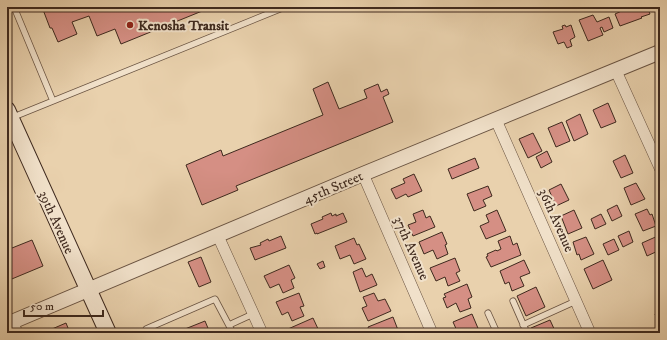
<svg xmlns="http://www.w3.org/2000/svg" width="667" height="340" font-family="'IM FELL DW Pica',serif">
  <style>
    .building { fill: #d58f84; stroke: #3e291e }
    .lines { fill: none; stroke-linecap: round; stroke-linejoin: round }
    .service-casing { stroke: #695342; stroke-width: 7 }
    .minor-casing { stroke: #695342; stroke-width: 12 }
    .tertiary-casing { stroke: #695342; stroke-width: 16 }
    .secondary-casing { stroke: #3e291e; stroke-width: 18 }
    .service { stroke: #f1e1ca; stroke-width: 5.5 }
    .minor { stroke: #f1e1ca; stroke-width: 11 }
    .tertiary { stroke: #f1e1ca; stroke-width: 14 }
    .secondary { stroke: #f1e1ca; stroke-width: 16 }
    .poi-dot { fill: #8f2418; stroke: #f1e1ca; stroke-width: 1.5 }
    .labels { text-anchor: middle; stroke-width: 4; stroke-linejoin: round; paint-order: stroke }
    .poi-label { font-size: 14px; font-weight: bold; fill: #3e291e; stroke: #f1e1ca; text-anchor: start }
    .street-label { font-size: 14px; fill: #3e291e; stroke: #f1e1ca }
  </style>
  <rect width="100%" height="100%" fill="#e9d1ad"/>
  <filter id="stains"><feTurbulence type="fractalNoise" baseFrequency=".005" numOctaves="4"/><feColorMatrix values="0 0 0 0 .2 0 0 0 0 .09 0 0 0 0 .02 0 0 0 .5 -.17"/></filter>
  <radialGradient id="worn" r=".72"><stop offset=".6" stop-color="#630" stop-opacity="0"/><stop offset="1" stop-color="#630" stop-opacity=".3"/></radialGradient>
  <path class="building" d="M42 7H212L121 44 115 29 97 36 89 16 72 22 77 34 58 42 52 28H50Z
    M625 7H647L650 14 641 17 642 18 620 26 615 14 626 9Z
    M593 15 597 22 609 17 613 28 604 32 602 27 600 28 603 35 588 41 579 20Z
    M565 25 566 27 571 25 575 37 570 40 572 46 567 48 564 42 558 44 553 32 563 29 562 26Z
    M328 82 339 109 367 98 364 90 378 84 381 92 387 89 389 94 383 97 393 122 236 186 238 190 202 205 186 165 221 150 223 156 323 115 313 89Z
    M608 103 616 122 601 128 593 110Z
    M580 114 588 134 574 141 566 121Z
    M562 122 570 141 556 147 548 128Z
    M533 133 542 151 528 158 519 139Z
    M547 151 552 162 541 168 536 157Z
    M625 155 633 173 621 178 613 161Z
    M475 158 479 168 452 179 448 169Z
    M414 174 422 191 408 197 406 194 396 199 391 189 405 183 403 179Z
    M636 183 645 199 631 205 624 188Z
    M561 184 569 200 556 206 549 190Z
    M488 186 492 196 483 200 486 206 474 211 467 194Z
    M617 205 622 216 612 221 607 210Z
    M647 209 650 215 652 214 656 226 643 231 635 214Z
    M423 210 426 218 430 216 435 227 413 236 408 225 416 222 413 214Z
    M497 210 506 231 486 239 480 226 489 222 486 215Z
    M574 210 582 228 568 234 561 216Z
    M331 213 332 216 336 214V216L343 213 347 222 317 234V233L315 234 311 224 323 219 322 217Z
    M601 214 606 224 595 229 591 219Z
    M629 231 633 242 623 247 618 236Z
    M442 232 447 244 445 245 448 254 437 259 433 250 424 254 419 242Z
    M660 235V250L647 256 642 243Z
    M281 236 286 248 255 260 250 248 261 245 260 243 268 239 269 241Z
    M510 236 513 245 517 243 521 255 491 267 486 257 488 256 487 254 496 250 497 251 501 249 498 241Z
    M586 237 594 254 581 260 579 254 577 255 573 242Z
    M354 238 357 245 359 244 366 259 354 264 350 255 340 259 335 246Z
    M614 239 619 250 608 255 603 244Z
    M32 240 43 266 7 281V250Z
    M201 257 211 282 199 287 188 262Z
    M455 258 460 271 456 273 460 281 448 286 445 277 436 281 430 268Z
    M524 260 530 273 520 277 524 286 512 291 509 282 505 284 500 271Z
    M603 260 612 280 593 289 584 269Z
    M323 261 325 267 320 269 317 264Z
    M289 265 295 278 291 280 294 288 283 293 279 284 270 288 264 276Z
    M362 268 366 277 372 274 377 285 360 292 353 272Z
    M467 284 472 297 468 299 471 308 460 312 456 303 447 308 443 298 446 297 444 294Z
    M536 287 545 307 526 316 517 296Z
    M299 293 304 306 300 307 304 316 292 321 288 312 282 315 276 302Z
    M374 293 378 301 385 299 391 311 368 321 362 308 367 306 363 297Z
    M660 312V324L659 325 655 314Z
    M472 314 480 333H458L453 322Z
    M393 317 398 330 390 333H370L368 327Z
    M313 318 319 331 315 333H290L288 329Z
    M550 320 556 333H533L531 328Z
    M205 321 210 333H175Z
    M66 323 70 333H40L48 331 49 333 51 332 50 330 52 329Z"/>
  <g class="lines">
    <defs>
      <path id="service" d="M14 7 53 101
        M11 118 285 7
        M513 301 527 333
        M488 313 497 333
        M15 321 20 333
        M229 325 253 314
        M523 325 576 301
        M145 333 146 329 215 299 233 333"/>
      <path id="minor" d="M616 71 660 168
        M496 120 590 333
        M363 174 432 333
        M218 236 262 333"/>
      <path id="tertiary" d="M7 324 363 174 660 52"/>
      <path id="secondary" d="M7 110 108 333"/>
    </defs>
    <use href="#service" class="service-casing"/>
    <use href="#minor" class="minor-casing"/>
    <use href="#tertiary" class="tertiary-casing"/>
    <use href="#secondary" class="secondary-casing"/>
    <use href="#service" class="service"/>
    <use href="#minor" class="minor"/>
    <use href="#tertiary" class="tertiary"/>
    <use href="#secondary" class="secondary"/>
  </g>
  <circle class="poi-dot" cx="130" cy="25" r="4"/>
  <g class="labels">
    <g class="poi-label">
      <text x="138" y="30">Kenosha Transit</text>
    </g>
    <g class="street-label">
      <text transform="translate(333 187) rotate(-23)" y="5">45th Street</text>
      <text transform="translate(557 220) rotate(66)" y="5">36th Avenue</text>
      <text transform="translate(57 222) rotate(66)" y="5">39th Avenue</text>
      <text transform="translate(412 248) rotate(66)" y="5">37th Avenue</text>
    </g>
  </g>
  <rect width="667" height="340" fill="none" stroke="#e9d1ad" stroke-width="24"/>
  <rect x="8" y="8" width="651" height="324" fill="none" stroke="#3e291e" stroke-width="2"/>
  <rect x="12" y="12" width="643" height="316" fill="none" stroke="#3e291e"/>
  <path d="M24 310v6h79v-6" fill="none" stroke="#3e291e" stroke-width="2"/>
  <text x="30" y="310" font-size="12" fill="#3e291e" stroke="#f1e1ca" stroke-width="3" paint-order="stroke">50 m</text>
  <rect width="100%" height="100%" filter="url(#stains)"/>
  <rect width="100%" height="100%" fill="url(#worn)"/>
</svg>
